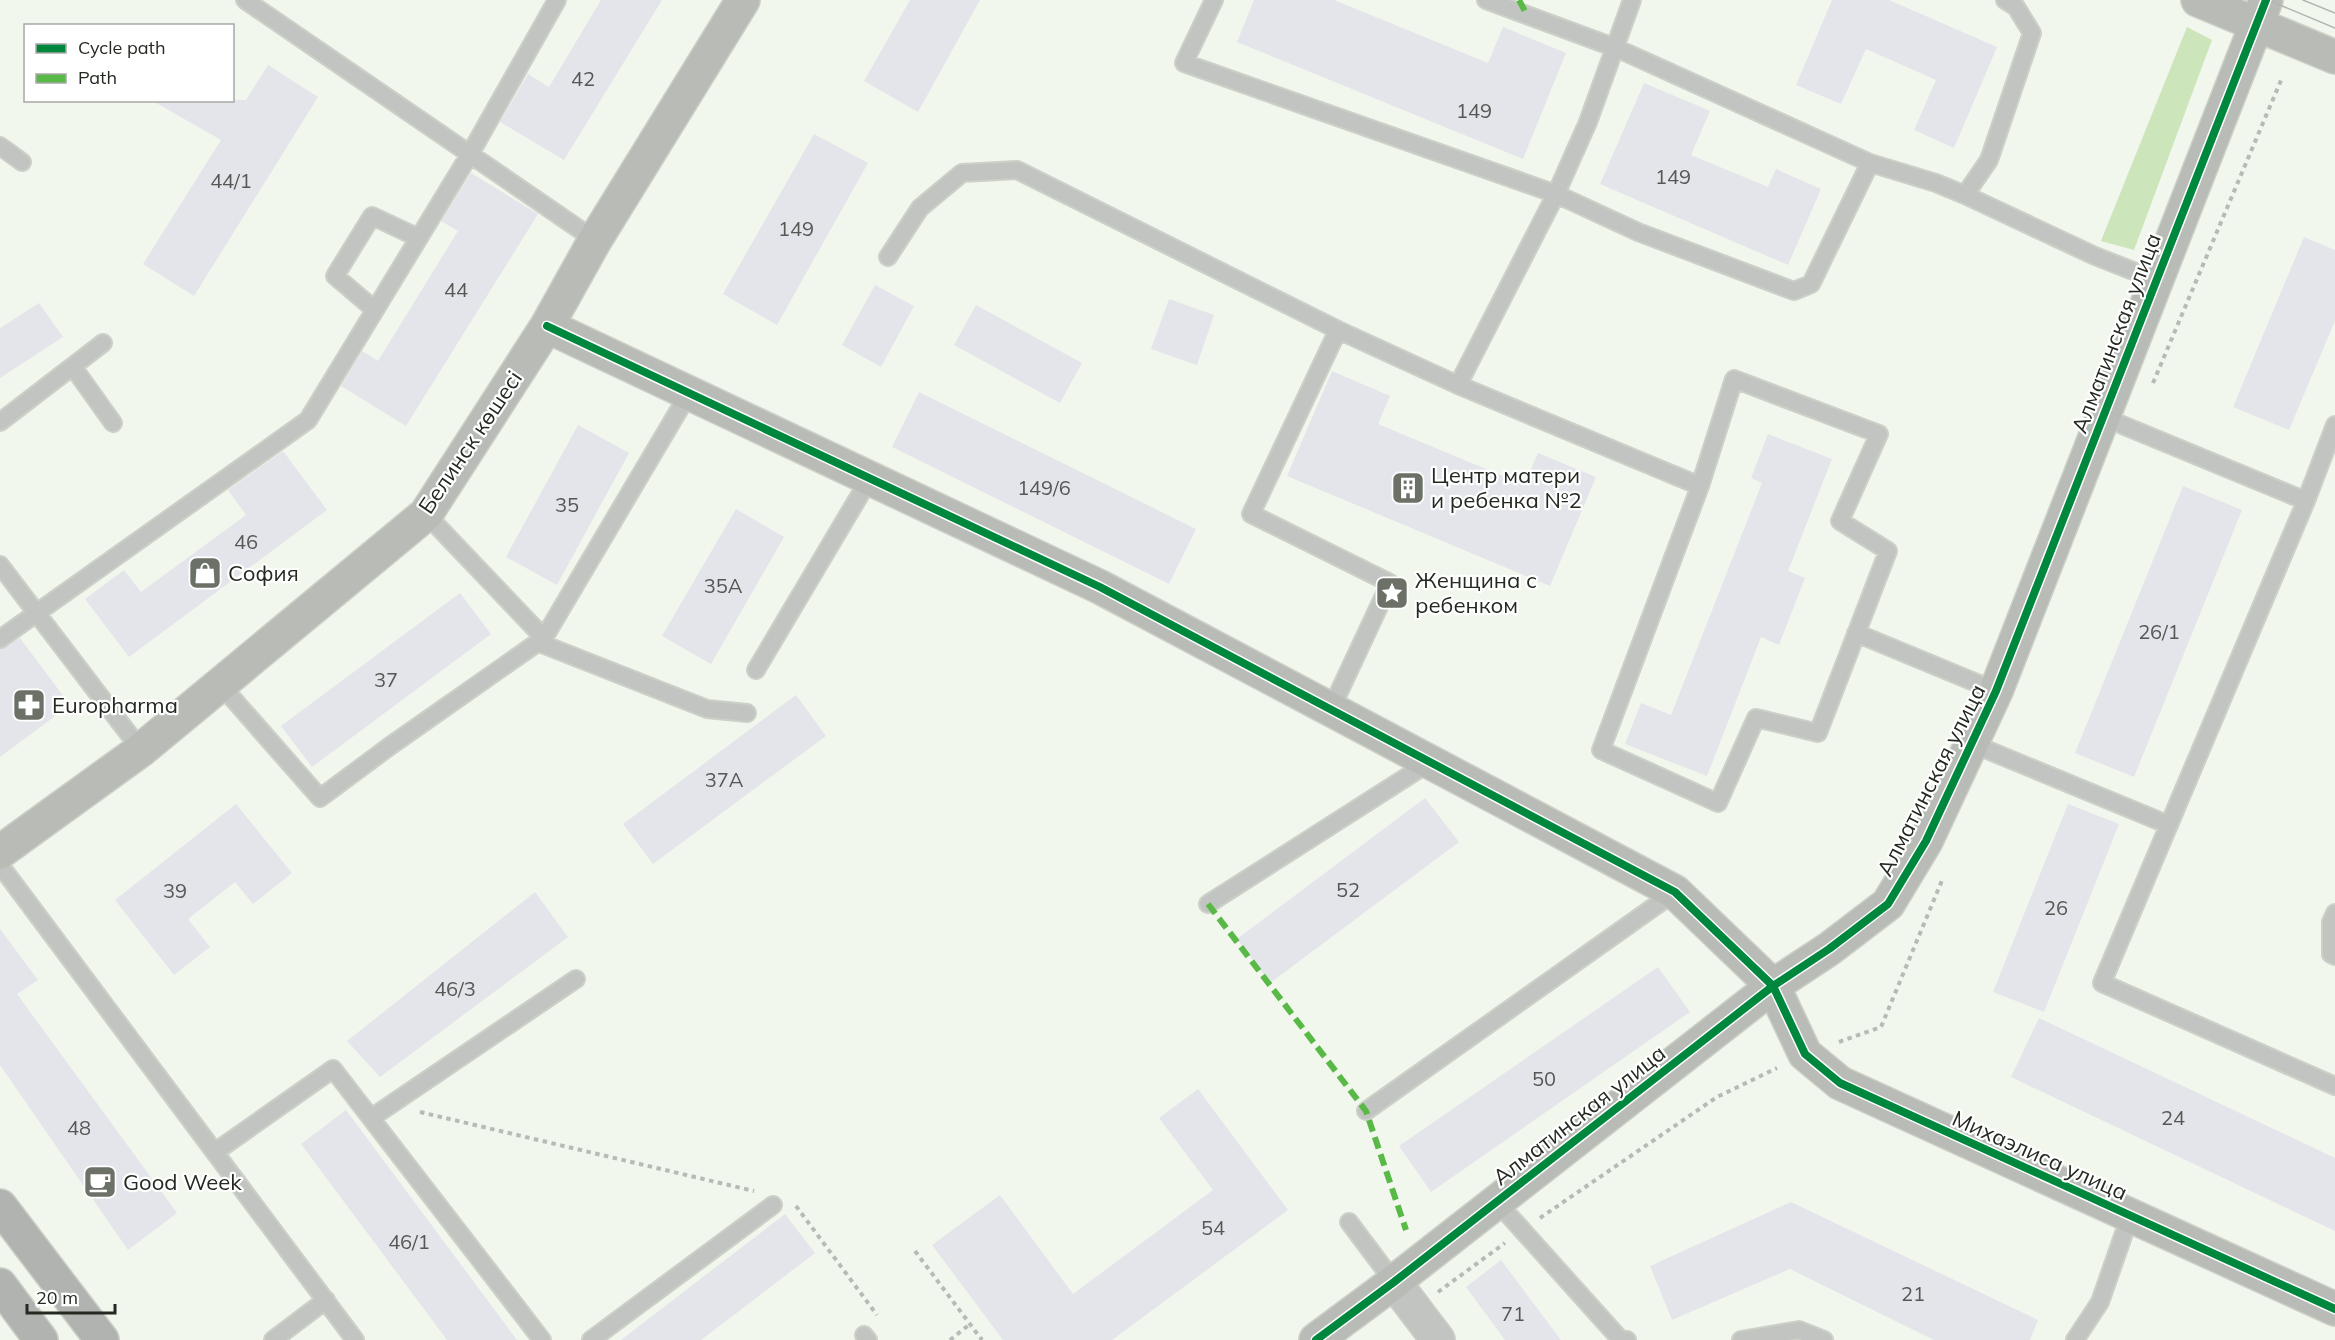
<svg xmlns="http://www.w3.org/2000/svg" width="2335" height="1340" font-family="Mulish,sans-serif">
  <style>
    .green { fill: #cde5ba }
    .building { fill: #e3e5eb }
    .lines { fill: none; stroke-linecap: round; stroke-linejoin: round }
    .lane-casing { stroke: #ccd1c8; stroke-width: 20 }
    .street-casing { stroke: #ccd1c8; stroke-width: 36 }
    .secondary-casing { stroke: #ccd1c8; stroke-width: 36 }
    .primary-casing { stroke: #ccd1c8; stroke-width: 36 }
    .path { stroke: #b7bab6; stroke-width: 4; stroke-dasharray: 4.5 4.5; stroke-linecap: butt }
    .lane { stroke: #c2c4c1; stroke-width: 16 }
    .street { stroke: #c2c4c1; stroke-width: 33 }
    .secondary { stroke: #b8bbb6; stroke-width: 33 }
    .primary { stroke: #b0b3af; stroke-width: 33 }
    .tram { stroke: #b3b6b1; stroke-width: 1.5 }
    .quiet { stroke: #58b947; stroke-width: 6; stroke-dasharray: 12 6; stroke-linecap: butt }
    .cycleway-casing { stroke: #fff; stroke-width: 11 }
    .cycleway { stroke: #00873e; stroke-width: 8 }
    .labels { text-anchor: middle; stroke-width: 4.5; stroke-linejoin: round; paint-order: stroke }
    .number-label { font-size: 20px; fill: #545854 }
    .street-label { font-size: 22px; fill: #242921; stroke: #fff }
    .poi-label { font-size: 22px; fill: #242921; stroke: #fff; text-anchor: start }
  </style>
  <rect width="100%" height="100%" fill="#f1f7ec"/>
  <path class="green" d="M2187 27 2212 40 2134 250 2101 241Z"/>
  <path class="building" d="M601 0H662L564 160 500 122 528 74 549 87Z
    M910 0H980L918 112 864 81Z
    M1254 0H1334L1488 63 1503 27 1566 53 1523 159 1237 42Z
    M1832 0H1889L1997 47 1954 148 1914 130 1936 80 1866 49 1841 104 1796 85Z
    M268 65 318 97 194 296 143 264 221 140 151 100H246Z
    M1644 83 1710 111 1691 155 1768 187 1776 169 1821 189 1788 265 1600 184Z
    M814 134 868 163 777 325 723 294Z
    M471 173 538 214 406 426 341 386 362 351 378 361 458 231 441 221Z
    M2304 237 2335 250V321L2289 430 2233 407Z
    M875 285 914 306 881 367 842 345Z
    M1169 299 1214 315 1197 365 1151 349Z
    M39 303 63 337 0 378V328Z
    M976 305 1082 363 1060 403 954 345Z
    M1332 371 1390 396 1378 424 1524 485 1538 453 1596 477 1550 586 1287 476Z
    M919 392 1196 529 1169 584 892 447Z
    M578 425 629 453 557 585 506 557Z
    M1768 434 1832 459 1788 571 1805 578 1779 645 1761 637 1707 776 1625 744 1641 703 1671 715 1762 483 1751 478Z
    M283 451 327 510 129 657 85 599 124 570 141 592 246 515 228 490Z
    M2183 486 2242 510 2134 777 2075 753Z
    M736 509 784 537 711 664 662 636Z
    M460 593 491 634 312 767 281 726Z
    M20 638 70 705 0 757V649Z
    M796 695 826 736 653 864 623 824Z
    M1425 798 1459 842 1270 983 1237 939Z
    M236 804 292 873 253 904 235 882 188 919 210 947 174 975 115 900Z
    M2068 804 2119 824 2044 1012 1993 992Z
    M535 892 568 937 380 1077 347 1041Z
    M0 929 38 980 17 994 177 1213 128 1250 0 1065Z
    M1658 967 1690 1012 1431 1192 1399 1146Z
    M2039 1018 2335 1158V1231L2011 1077Z
    M1198 1089 1288 1210 1112 1340H1003L932 1245 1000 1195 1073 1294 1213 1190 1159 1118Z
    M346 1110 517 1340H447L301 1144Z
    M1791 1202 2038 1320 2030 1340H1934L1790 1269 1672 1320 1650 1266Z
    M785 1214 815 1253 701 1340H621Z
    M1501 1260 1561 1340H1505L1466 1287Z"/>
  <g class="lines">
    <defs>
      <path id="lane" d="M245 0 595 240
        M1214 0 1184 63 1556 194 1458 385 1338 330 1251 514 1390 583 1331 709
        M1486 0 1616 48 1870 163 1936 183 1965 195 1989 160 2032 33 2016 7 2005 0
        M1632 0 1588 122 1556 194 1638 232 1794 291 1811 284 1870 163
        M0 146 22 162
        M1965 195 2095 256 2156 280
        M888 257 920 208 962 173 1017 170 1338 330
        M375 310 335 276 372 216 419 238
        M73 367 113 423
        M1458 385 1700 486 1601 750 1718 803 1756 718 1818 733 1888 551 1840 521 1879 434 1734 379 1700 486
        M2103 417 2306 501 2335 425
        M0 422 103 343
        M2306 501 2102 983 2335 1086
        M0 565 141 750
        M1856 633 1996 691
        M544 638 689 393
        M0 639 308 420 470 154 557 0
        M537 642 707 709 747 713
        M756 670 870 478
        M220 684 320 798 390 746 544 638 426 514
        M1973 744 2169 825
        M0 865 355 1340
        M1208 904 1430 762
        M2335 913 2331 922V954L2335 956
        M1366 1111 1675 892
        M371 1118 576 979
        M215 1152 333 1069 542 1340
        M1497 1202 1620 1339 1627 1340
        M1349 1222 1394 1282
        M864 1335 868 1340
        M273 1340 326 1300
        M591 1340 773 1205
        M1741 1340 1799 1330 1824 1340
        M2075 1340 2100 1302 2130 1216"/>
      <path id="street" d="M1394 1282 1438 1340"/>
      <path id="secondary" d="M2198 0 2335 57
        M547 326 1100 587 1675 892 1773 986 1805 1054 1840 1083 2335 1309
        M0 852 141 750 426 514 547 326 595 240 743 0
        M1316 1340 1394 1282 1773 986 1829 949 1888 904 1926 841 1996 691 2266 0"/>
      <path id="primary" d="M0 1206 102 1340
        M0 1285 41 1340"/>
    </defs>
    <use href="#lane" class="lane-casing"/>
    <use href="#street" class="street-casing"/>
    <use href="#secondary" class="secondary-casing"/>
    <use href="#primary" class="primary-casing"/>
    <path class="path" d="M2153 383 2282 78
      M1839 1042 1881 1027 1943 878
      M420 1112 754 1191
      M796 1206 877 1315
      M1540 1218 1717 1097 1777 1068
      M915 1251 982 1340
      M1438 1292 1505 1243
      M950 1340 970 1324"/>
    <use href="#lane" class="lane"/>
    <use href="#street" class="street"/>
    <use href="#secondary" class="secondary"/>
    <use href="#primary" class="primary"/>
    <path class="tram" d="M2268 0 2335 28
      M2303 0 2335 13"/>
    <path class="quiet" d="M1519 0 1527 15
      M1208 904 1366 1111 1406 1230"/>
    <defs>
      <path id="cycleway" d="M547 326 1100 587 1675 892 1773 986 1805 1054 1840 1083 2335 1309
        M1316 1340 1394 1282 1773 986 1829 949 1888 904 1926 841 1996 691 2266 0"/>
    </defs>
    <use href="#cycleway" class="cycleway-casing"/>
    <use href="#cycleway" class="cycleway"/>
  </g>
  <defs>
    <symbol id="building-square" viewBox="-11 -11 22 22"><rect x="-9" y="-9" width="18" height="18" rx="4" fill="#6c7168" stroke="#fff"/><path d="M-4-6H4V6H1V3H-1V6H-4ZM-2.5-4.3h1.7v1.8h-1.7ZM.8-4.3h1.7v1.8H.8ZM-2.5-1h1.7V.8h-1.7ZM.8-1h1.7V.8H.8Z" fill="#fff"/></symbol>
    <symbol id="shop-square" viewBox="-11 -11 22 22"><rect x="-9" y="-9" width="18" height="18" rx="4" fill="#6c7168" stroke="#fff"/><path d="M-5-2.5h2.3a2.7 3.5 0 0 1 5.4 0H5L5.5 6h-11ZM-1.5-2.5h3a1.5 2.3 0 0 0-3 0Z" fill="#fff"/></symbol>
    <symbol id="sight-square" viewBox="-11 -11 22 22"><rect x="-9" y="-9" width="18" height="18" rx="4" fill="#6c7168" stroke="#fff"/><path d="M0-6L1.8-2.2L6-1.7L2.9 1.2L3.7 5.4L0 3.3L-3.7 5.4L-2.9 1.2L-6-1.7L-1.8-2.2Z" fill="#fff"/></symbol>
    <symbol id="pharmacy-square" viewBox="-11 -11 22 22"><rect x="-9" y="-9" width="18" height="18" rx="4" fill="#6c7168" stroke="#fff"/><path d="M-2-6h4v4h4v4h-4v4h-4v-4h-4v-4h4Z" fill="#fff"/></symbol>
    <symbol id="cafe-square" viewBox="-11 -11 22 22"><rect x="-9" y="-9" width="18" height="18" rx="4" fill="#6c7168" stroke="#fff"/><path d="M-5.5-4.5H6V0H3Q3 3.5 0 3.5H-2.5Q-5.5 3.5-5.5 0ZM3-3.2v2h1.7v-2ZM-6 4.5H4V6H-6Z" fill="#fff"/></symbol>
  </defs>
  <g fill-rule="evenodd">
    <use href="#building-square" x="1389" y="469" width="38" height="38"/>
    <use href="#shop-square" x="186" y="554" width="38" height="38"/>
    <use href="#sight-square" x="1373" y="574" width="38" height="38"/>
    <use href="#pharmacy-square" x="10" y="686" width="38" height="38"/>
    <use href="#cafe-square" x="81" y="1163" width="38" height="38"/>
  </g>
  <g class="labels">
    <g class="number-label">
      <text x="583" y="86">42</text>
      <text x="1474" y="118">149</text>
      <text x="1673" y="184">149</text>
      <text x="231" y="188">44/1</text>
      <text x="796" y="236">149</text>
      <text x="456" y="297">44</text>
      <text x="1044" y="495">149/6</text>
      <text x="567" y="512">35</text>
      <text x="246" y="549">46</text>
      <text x="723" y="593">35А</text>
      <text x="2159" y="639">26/1</text>
      <text x="386" y="687">37</text>
      <text x="724" y="787">37А</text>
      <text x="1348" y="897">52</text>
      <text x="175" y="898">39</text>
      <text x="2056" y="915">26</text>
      <text x="455" y="996">46/3</text>
      <text x="1544" y="1086">50</text>
      <text x="2173" y="1125">24</text>
      <text x="79" y="1135">48</text>
      <text x="1213" y="1235">54</text>
      <text x="409" y="1249">46/1</text>
      <text x="1913" y="1301">21</text>
      <text x="1513" y="1321">71</text>
    </g>
    <g class="street-label">
      <text transform="translate(2116 333) rotate(-69)" y="8">Алматинская улица</text>
      <text transform="translate(470 442) rotate(-56)" y="8">Белинск көшесі</text>
      <text transform="translate(1931 780) rotate(-63)" y="8">Алматинская улица</text>
      <text transform="translate(1579 1115) rotate(-38)" y="8">Алматинская улица</text>
      <text transform="translate(2040 1155) rotate(24)" y="8">Михаэлиса улица</text>
    </g>
    <g class="poi-label">
      <text x="1431" y="483">Центр матери<tspan x="1431" dy="25">и ребенка №2</tspan></text>
      <text x="228" y="581">София</text>
      <text x="1415" y="588">Женщина с<tspan x="1415" dy="25">ребенком</tspan></text>
      <text x="52" y="713">Europharma</text>
      <text x="123" y="1190">Good Week</text>
    </g>
  </g>
  <rect x="24" y="24" width="210" height="78" fill="#ffffff" stroke="#a7a9a6" stroke-width="1.5"/>
  <rect x="36" y="44" width="30" height="9" fill="#00873e" stroke="#a7a9a6" stroke-width="1.5"/>
  <text x="78" y="54" font-size="18" fill="#242921">Cycle path</text>
  <rect x="36" y="74" width="30" height="9" fill="#58b947" stroke="#a7a9a6" stroke-width="1.5"/>
  <text x="78" y="84" font-size="18" fill="#242921">Path</text>
  <path d="M27 1304v9h88v-9" fill="none" stroke="#242921" stroke-width="3"/>
  <text x="36" y="1304" font-size="18" fill="#242921" stroke="#ffffff" stroke-width="4.5" paint-order="stroke">20 m</text>
</svg>
